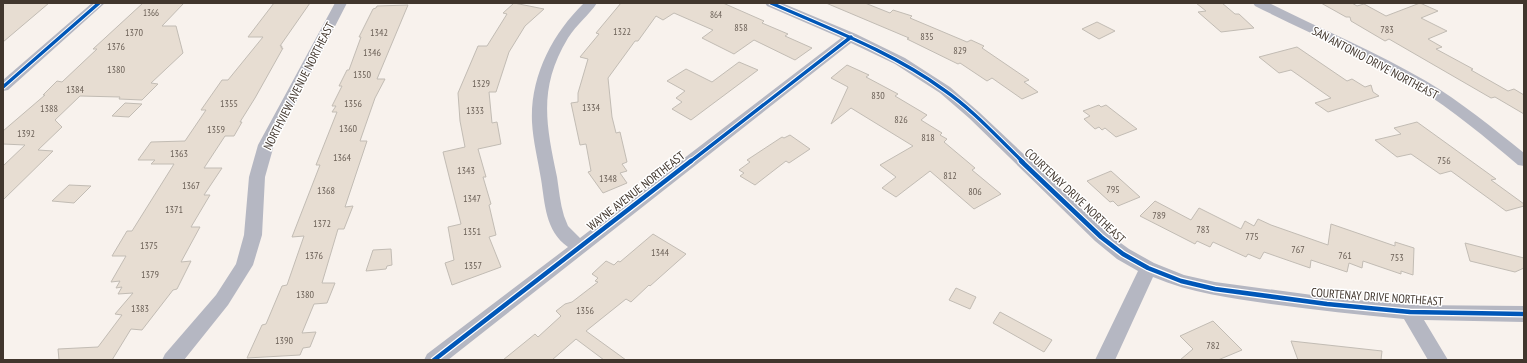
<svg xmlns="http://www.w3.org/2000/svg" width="1527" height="363" font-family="'PT Sans Narrow',sans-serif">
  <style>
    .building { fill: #e7ddd2; stroke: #c2bcb4 }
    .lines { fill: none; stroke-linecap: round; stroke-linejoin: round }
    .minor { fill: #b5b7c2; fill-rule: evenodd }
    .cycleway-far1-casing { stroke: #fff; stroke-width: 5.5 }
    .cycleway-casing { stroke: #fff; stroke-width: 7 }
    .cycleway-far1 { stroke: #0057b8; stroke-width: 3.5 }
    .cycleway { stroke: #0057b8; stroke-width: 4.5 }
    .labels { text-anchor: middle; stroke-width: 3; stroke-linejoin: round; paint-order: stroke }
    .far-number-label { font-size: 9px; fill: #6b6057 }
    .number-label { font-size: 10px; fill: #6b6057 }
    .street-label { font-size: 12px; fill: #41362d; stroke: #fff }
  </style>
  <rect width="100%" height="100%" fill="#f8f2ed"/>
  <path class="building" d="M3 3H49L3 42Z
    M143 3H184L162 26H176L183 53 151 83 158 84 142 100 119 99 120 97 80 96 55 120 62 127 38 150 53 151 3 200V166L25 145 3 144V131L45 95H43L57 81 62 82 97 49H93Z
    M274 3H310L280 46H282L281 48H283L255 98 240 122H242L234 136H225L204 168H222L204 195H210L191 227H200L181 262 191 261 177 289 173 290 142 330 131 329 112 360H59L58 349 98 347 122 315 115 314 133 293 118 294 122 287 116 288 120 281 111 282 126 256H112L127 231H132L174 164H151L155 160H138L151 142 185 141 206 110H201L222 80H228L263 37H248Z
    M514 3 544 9 525 26 509 52 496 92H489L492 123 497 122 501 144 478 149 486 177H483L491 204 489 205 496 235 489 237 501 267 452 285 445 263 454 260 448 227 461 224 443 152 465 147 460 121 458 93 478 46H487L507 14 503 13Z
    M621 3H723L764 21 762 23 788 34 785 36 812 48 795 60 754 40 734 54 702 38 713 30 674 13 663 20 656 16 638 41H635L608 78 612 117 616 133 620 132 627 162 622 164 627 171 620 173 627 183 603 193 588 172 591 171 586 144 580 145 571 103 578 102V93L588 59 580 57 599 34 596 33Z
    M826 3H865L890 13 893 10 912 16 910 18 967 42 971 40 984 46 982 48 1029 80 1024 82 1038 92 1022 99 992 78 987 81 960 63 958 64 907 39 909 38Z
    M1196 3H1222L1235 14H1239L1254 28 1221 32 1198 12 1206 11Z
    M1321 3H1352L1357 6 1364 4 1386 16 1420 3 1438 11 1421 18 1447 31 1428 39 1442 47 1436 49 1473 69 1471 70 1508 91 1514 89 1524 95V114L1495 97 1491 98 1389 39 1385 41 1351 21 1350 17H1346Z
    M408 5 377 79H385L375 98 360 141H367L345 207 353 206 344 229H338L322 283H335L327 303 314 304 302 333 316 332 310 347 303 348 300 355 247 358 262 325 266 324 282 286 287 285 304 236 292 237 320 165H316L337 112H332L336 106H332L342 86H339L347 70H349L361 37H359L373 9 376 8 377 6Z
    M1097 22 1115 31 1099 39 1082 29Z
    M1297 47 1347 81 1352 79 1365 87 1371 85 1373 92 1379 96 1328 112 1315 103 1331 98 1291 70 1279 73 1259 57Z
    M739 62 758 70 691 120 672 109 682 102 676 98 685 91 667 81 686 69 712 82Z
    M847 65 869 75 866 77 898 94 895 96 927 115 921 120 942 133 940 135 947 139 944 142 975 168 972 170 1001 194 974 209 930 171 896 197 882 188 896 177 880 165 913 146 851 108 831 124 848 87 831 78Z
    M125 103 142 104 129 117 112 116Z
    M1099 105 1101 107 1106 105 1137 129 1116 137 1105 128 1102 130 1099 127 1095 129 1084 119 1090 116 1083 111Z
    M1417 122 1496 179 1491 180 1524 204V206L1506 211 1451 171 1440 174 1411 154 1397 157 1375 140 1401 134 1394 128Z
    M790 135 810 149 789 163 786 161 755 185 740 176 744 173 739 170 750 162 747 160 782 137 784 138Z
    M1111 171 1140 197 1118 206 1113 201 1110 202 1087 181Z
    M69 185 91 186 74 203 52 201Z
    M1155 201 1191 220 1199 208 1241 229 1245 221 1254 226 1258 219 1271 225 1328 245 1331 224 1395 246V242L1414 248 1413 275 1401 271V274L1363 261 1362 268 1349 263 1347 272 1311 260 1310 268 1264 252 1260 259 1248 254 1246 257 1213 242 1210 247 1197 241 1195 244 1140 216Z
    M653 234 686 254 650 286 649 285 631 302 626 299 586 331 626 360H604L576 339 552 360H503L535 334 538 337 561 316 556 311 565 304 572 302 598 282 595 281 598 278 592 274 606 261 614 265 618 261 620 262Z
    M1465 243 1524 258V268L1515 272 1470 261Z
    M391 249 392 265 387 266 386 269 366 271 373 250Z
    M956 288 976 297 970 309 949 300Z
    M1000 312 1052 340 1044 352 993 323Z
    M1213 321 1242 350 1218 360H1180L1193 349 1180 336Z
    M1291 341 1382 351 1381 360H1298Z"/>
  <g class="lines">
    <path class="minor" d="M92 3H105L8 90 3 91V80Z
      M335 3H347L274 145 265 177 262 235 253 265 228 305 184 360H162L165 354 216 295 236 264 244 235 249 177 258 145Z
      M584 3H597C589 15 577 24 568 38 538 88 546 124 557 177 559 190 560 203 564 216L568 226 580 238 841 38 767 6 765 3H782L856 34 905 58 950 87 979 112 1107 233 1129 249 1154 263 1184 275 1215 282 1327 297 1410 305 1524 306V322L1424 320 1448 360H1428L1404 319C1360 315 1315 310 1271 304 1230 298 1191 293 1153 277L1115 360H1095L1138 271 1117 259 1095 241 969 118 940 93 895 64 851 43 448 360H424L427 354 568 247C545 231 545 203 541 179 538 160 533 141 532 122 530 77 552 34 584 3Z
      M1253 3H1269C1321 29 1376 52 1426 81 1461 102 1493 128 1524 153V166L1518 165C1486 138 1453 110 1417 88 1365 56 1309 33 1255 6Z"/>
    <defs>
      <path id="cycleway-far1" d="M771 3C830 29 892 52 944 90 973 110 997 137 1023 162
        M3 87 99 3
        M690 162 851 37"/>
      <path id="cycleway" d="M1021 161 1101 237 1123 254 1148 268 1181 281 1215 289 1327 304 1410 312 1524 314
        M434 360 691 161"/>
    </defs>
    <use href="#cycleway-far1" class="cycleway-far1-casing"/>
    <use href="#cycleway" class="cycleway-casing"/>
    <use href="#cycleway-far1" class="cycleway-far1"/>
    <use href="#cycleway" class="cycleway"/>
  </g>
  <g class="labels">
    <g class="far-number-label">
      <text x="151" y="16">1366</text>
      <text x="716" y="18">864</text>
    </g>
    <g class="number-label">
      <text x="741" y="31">858</text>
      <text x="1387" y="33">783</text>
      <text x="622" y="35">1322</text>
      <text x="134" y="36">1370</text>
      <text x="379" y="36">1342</text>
      <text x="927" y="40">835</text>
      <text x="116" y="50">1376</text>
      <text x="960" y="54">829</text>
      <text x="372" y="56">1346</text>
      <text x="116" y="73">1380</text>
      <text x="362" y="78">1350</text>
      <text x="481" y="87">1329</text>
      <text x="75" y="93">1384</text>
      <text x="878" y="99">830</text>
      <text x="229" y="107">1355</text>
      <text x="353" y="107">1356</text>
      <text x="591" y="111">1334</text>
      <text x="49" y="112">1388</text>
      <text x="475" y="114">1333</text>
      <text x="901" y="123">826</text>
      <text x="348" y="132">1360</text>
      <text x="216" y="133">1359</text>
      <text x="26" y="137">1392</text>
      <text x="928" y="141">818</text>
      <text x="179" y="157">1363</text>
      <text x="342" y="161">1364</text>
      <text x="1444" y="164">756</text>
      <text x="466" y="174">1343</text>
      <text x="950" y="179">812</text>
      <text x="608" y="182">1348</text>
      <text x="191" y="189">1367</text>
      <text x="1113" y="193">795</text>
      <text x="326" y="194">1368</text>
      <text x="975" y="195">806</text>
      <text x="472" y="202">1347</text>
      <text x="174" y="213">1371</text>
      <text x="1159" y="219">789</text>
      <text x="322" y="227">1372</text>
      <text x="1203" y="233">783</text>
      <text x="472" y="235">1351</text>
      <text x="1252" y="240">775</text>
      <text x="149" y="249">1375</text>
      <text x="1298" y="253">767</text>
      <text x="660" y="256">1344</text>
      <text x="314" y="259">1376</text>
      <text x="1345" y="259">761</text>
      <text x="1397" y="261">753</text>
      <text x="473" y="269">1357</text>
      <text x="150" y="278">1379</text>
      <text x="305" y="298">1380</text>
      <text x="140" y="312">1383</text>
      <text x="585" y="314">1356</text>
      <text x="284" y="344">1390</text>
      <text x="1213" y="349">782</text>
    </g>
    <g class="street-label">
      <text transform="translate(1375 63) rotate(28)" y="4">SAN ANTONIO DRIVE NORTHEAST</text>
      <text transform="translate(299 86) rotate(-63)" y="4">NORTHVIEW AVENUE NORTHEAST</text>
      <text transform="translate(636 191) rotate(-38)" y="4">WAYNE AVENUE NORTHEAST</text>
      <text transform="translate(1075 196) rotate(43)" y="4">COURTENAY DRIVE NORTHEAST</text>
      <text transform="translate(1377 297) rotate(4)" y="4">COURTENAY DRIVE NORTHEAST</text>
    </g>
  </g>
  <rect width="1527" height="363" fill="none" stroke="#41362d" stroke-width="8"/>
</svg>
